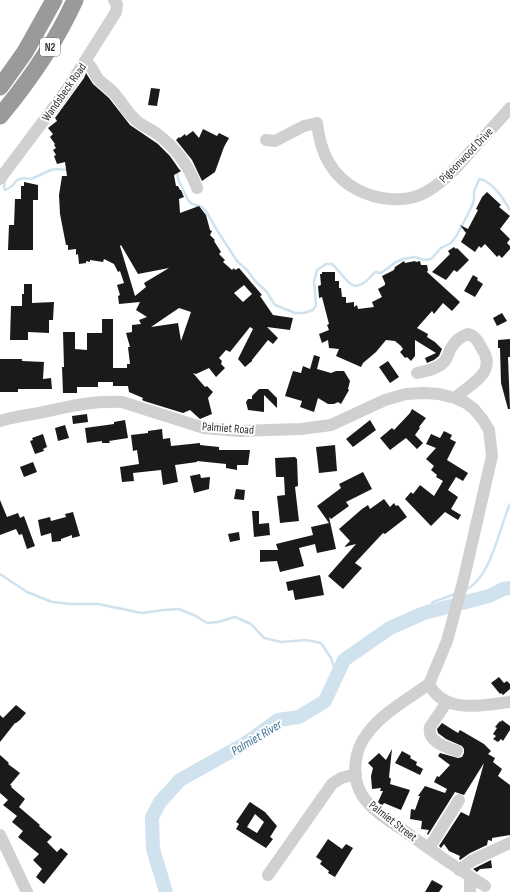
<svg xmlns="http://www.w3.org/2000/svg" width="510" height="892" font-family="'Sofia Sans Condensed',sans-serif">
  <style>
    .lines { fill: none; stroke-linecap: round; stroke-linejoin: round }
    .stream { stroke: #cfe2ee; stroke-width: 2.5 }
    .river { stroke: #cfe2ee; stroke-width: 14 }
    .building { fill: #1a1a1a; fill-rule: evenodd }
    .minor { stroke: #d0d0d0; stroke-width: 12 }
    .highway { stroke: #9a9a9a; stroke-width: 17 }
    .labels { text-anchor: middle; stroke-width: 4; stroke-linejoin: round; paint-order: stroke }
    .shield { fill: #fff; stroke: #707070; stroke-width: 1 }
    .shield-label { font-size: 11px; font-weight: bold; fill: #333 }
    .street-label { font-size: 12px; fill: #333; stroke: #fff }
    .water-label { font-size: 13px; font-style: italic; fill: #3f7597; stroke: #fff }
  </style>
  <rect width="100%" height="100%" fill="#fff"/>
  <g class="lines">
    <path class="stream" d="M177 171 178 179 188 200 192 204 202 207 206 211 217 230 237 261 247 270 256 282 266 291 275 305 295 313H304L313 310 316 305 314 281 317 270 326 264H332C350 281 352 299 375 272L381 273 396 262 403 259 415 257 424 260 431 259 441 248 451 243 457 235 471 208 474 200V192L479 179C492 180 504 200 510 210
      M5 180 4 188 5 190 12 186 17 180 24 178 31 179 51 170 56 169 68 170
      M0 574 27 592 52 602 71 604H98L142 613 164 610 179 609 196 616 207 623 218 622 235 617 251 624 264 638 281 642 306 640 321 643 331 658 337 676
      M465 590C491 579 499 528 510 504
      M427 612 433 602 455 594"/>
    <path class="river" d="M166 892 153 849 152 817 160 802 180 780 246 743 278 720 299 717 325 701 344 660 390 628 424 613 489 596 503 589 510 588"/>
  </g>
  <path class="building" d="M86 73 93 84 109 98 130 125 158 144 170 156 179 169 181 171 174 175 176 186H178L180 190H181L184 197 179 199 180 213 199 206 206 215 210 230 212 231 210 235 215 240 214 241 221 252 219 254 225 260 223 262 232 270 234 268 235 270 239 268 262 295 260 296 273 315 293 318 290 330 267 327 278 338 273 344 268 340 252 360V361L245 367 238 359 253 329 250 327 230 352 226 350 219 358 222 361 221 364 225 368 216 377 209 368 196 374 193 373 205 387 207 386 213 392 208 398 212 414 200 419 190 410 183 413 144 401 142 400 143 398 129 392 128 386H113V382H98V387H77V393H63L62 367H64L63 332H75V349L87 350V333H102V319H113V368H127V364H130L128 347H130L126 333 132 332V325L141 324 139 320 147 317 136 310 140 302 119 304 118 296 120 295 117 285 124 283 120 271 118 272 114 264 104 259 103 262 90 260V262L86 261V263L79 264 78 254 76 255V249L68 250V245H66L60 214 59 195 62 176H67L65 162 57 164 54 156 56 155 53 150 56 148 54 145 55 144 50 137 53 134 48 128 57 121 55 118 84 78ZM121 245 138 274 169 268 144 283 146 287 135 296 120 246ZM244 285 252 294 243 302 234 293ZM179 308 191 312 181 341 178 323 151 327Z
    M151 88 160 89 157 106 148 105Z
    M203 129 217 136 219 133 229 138 224 147 215 172 202 181 192 160 176 140 179 137 180 138 185 134 186 136 193 131 199 138Z
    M24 182 38 185V200H33V250H8L9 225H14L15 199H21V186H24Z
    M487 192 501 205 499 207 510 216 500 229 510 239 507 243 510 246V249L502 258 499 255 497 257 485 244 481 248 479 246 475 252 461 242 466 233 460 225 468 229 478 210 476 209 482 197Z
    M454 247 456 249 457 248 469 260 457 272 454 270 446 280 432 272 450 254 448 251Z
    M404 261 405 263 415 261 416 262 420 261 421 265H427L428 270 427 272 460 302 452 311 443 303 434 314 432 311 417 328 428 334 427 337 435 342 442 349 439 356 434 360 427 363 425 358 436 353 415 340V356L411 361 407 357 405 358 400 352 403 349 401 346 395 341 386 340 376 352 363 363 361 367 336 356 339 349 329 348 328 340 322 343 319 334 329 330 327 325 329 324 322 297 319 298 318 286 321 285 320 274H322V272H335V281H339V288H341L342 297H346V303L354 302V307L357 305 358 309 374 307 372 302 382 297 378 289 385 285V283L382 276 394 270 395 267Z
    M473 275 478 278 477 280 483 284 475 297 464 291Z
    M24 284H32V303L54 302 53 320H49V333L28 332V340H10L11 306H22V294H24Z
    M502 313 507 321 497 326 493 318Z
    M510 339V357H508L510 409H508L501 383 500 348H498V340Z
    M314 355 320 357 317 369 331 373 336 371H344L350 381 348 389 349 390 341 404 338 402 334 404H328L318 398 314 412 300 407 302 401 285 396 293 371 301 373 303 366 310 369Z
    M0 359H22V361L44 362 43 379 51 378 52 389H18V392H0Z
    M388 361 399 377 390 383 379 367Z
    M259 389H268L277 398V408L264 395V412L248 410 246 402 248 399H252V396Z
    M412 409 426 418 419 427 420 428 415 435 423 443 417 449 406 438 390 450 380 438 392 428 394 430 410 413Z
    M87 414 88 422 73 424 72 416Z
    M125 420 128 438 109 441 110 443H102V441L87 443 85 428 114 424V422Z
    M370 420 376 430 353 447 346 439Z
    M65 425 69 438 58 441 55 428Z
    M162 429 163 439 170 438 171 446 200 443V445L219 447V450H250L248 465H237V470L226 468V464L197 461V462L175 465 178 482 163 485 161 470 133 473 134 481 122 482 120 467 139 464 137 450 133 451 131 435 148 433V431Z
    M444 431 452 435 450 439 456 442 447 460 468 473 463 481 456 477 448 490 458 497 451 509 461 515 458 520 445 512 431 526 405 499 411 492 413 494 420 485 434 496 443 481 436 477 437 475 431 470 434 466 426 459 436 448 426 444 431 434 440 438Z
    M43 434 47 447 43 449 44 451 35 454 30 441 33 440 32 438Z
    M335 445 337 471 319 473 316 447Z
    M295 457 297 459 298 486 295 487 299 521 280 523 277 496 285 495 284 477H276L275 458Z
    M33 462 37 472 24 477 20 467Z
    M363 472 372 489 346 502 349 506 331 519 329 517 336 549 317 553 315 544 299 548 304 566 280 572 277 561 260 562V550H278L276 544 313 535 311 527 329 523 317 506 341 488 339 484Z
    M200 474 201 478 210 477 209 489 194 493 190 476Z
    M236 489 245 490 244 500 234 499Z
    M384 499 390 507 394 503 396 506 398 505 407 517 385 534 383 533 355 563 362 568 343 589 328 576 356 544 344 547 350 541 339 529 362 509 368 505 370 509Z
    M0 500 7 517 18 513 20 518 24 516 35 546 27 549 22 534 19 535 16 529 0 535Z
    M252 511H259V524L269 523 270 535 254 537Z
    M73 512 80 536 72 538V535L61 539V541L52 542 51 533 41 536 38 520 50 517 51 521 66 517 65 514Z
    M239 532 240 540 230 542 228 534Z
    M320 575 324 595 295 600 293 590 288 591 286 582Z
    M499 677 504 683 507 681 510 684V689L503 695 501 693 500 694 491 683Z
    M16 705 26 713 20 720 16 723H15L0 742V715L3 718Z
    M502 720 510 726V730L503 741 501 739 498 742 493 739 496 736 493 734 497 728 495 727 500 721 501 722Z
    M442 723 458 733 460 730 484 744 491 751 488 754 495 758 493 762 502 769 498 776 510 785V835L492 838V841L488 840 487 845 470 853 460 860 459 859 460 856 449 851 444 844 441 848 439 846 461 812 469 816 484 763 464 795 455 792 428 835 427 834 429 830 421 829 422 821 410 819 411 809 415 810 420 796H418L425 786 445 793 447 789 434 782 437 776 439 777 450 765 438 756 440 753 458 758 462 757 464 753V749L462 746 446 739 438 733 437 729Z
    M392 749 389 777 391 779 390 784 410 790 401 810 384 803 382 806 378 802 383 791H380L381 788 372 789 371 776 373 768 368 763 379 753 386 760Z
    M402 751 411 756 410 758 417 762 416 765 423 769 420 775 395 763Z
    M0 755 9 763 8 764 20 773 10 785 12 786 11 787 25 799 19 807 40 825 39 826 52 837 47 842 57 852 61 848 68 854 44 884 36 877 42 869 33 860 39 854 18 837 23 831 12 822 17 816 3 805 8 800 0 793Z
    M250 802 265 812 277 826 270 837 273 839 266 848 236 829 239 824 236 822 249 803ZM255 814 264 822 257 833 247 827Z
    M328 839 342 849 346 844 353 848 335 877 328 873 329 871 320 864 322 861 316 857Z
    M491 860 492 868 480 869 477 872 473 869Z
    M432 880 443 886 439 892H425Z"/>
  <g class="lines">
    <path class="minor" d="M86 62C92 66 94 73 98 79 103 84 109 88 114 93 121 101 126 110 133 117 139 125 148 127 156 133 175 147 189 166 197 188
      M266 140 275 141 304 126 317 123C320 151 330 175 356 189 376 200 405 204 426 192 444 182 458 166 471 151 484 137 497 123 510 108
      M0 179 68 88 116 12 117 4 114 0
      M417 373C426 371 437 369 444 362 448 358 448 353 451 348 455 341 462 336 468 334 475 336 478 341 481 347 499 373 471 383 455 398
      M0 421C13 417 26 415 39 413 66 407 94 400 122 402L204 428 239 431 301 429 331 425 385 400 406 394 424 393 439 394 455 398 466 403 474 409 483 420 489 430 492 456 464 578 447 641 429 684
      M429 684C408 699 382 713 367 734 354 750 351 777 362 795 372 811 391 822 406 832 432 851 458 869 485 886
      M429 684C445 715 482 705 510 702
      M447 702 430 727C427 742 446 747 457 751
      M0 835 27 892
      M429 848 459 800
      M459 870 473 860 510 843
      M268 875 332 784 341 778 356 774
      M470 877V892"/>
    <path class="highway" d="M0 87 25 52 54 0
      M0 116C30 80 56 42 75 0"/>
  </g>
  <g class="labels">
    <rect class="shield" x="40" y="38" width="20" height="18" rx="3"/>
    <g class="shield-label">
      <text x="50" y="51">N2</text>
    </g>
    <g class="street-label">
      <text transform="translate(64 92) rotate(-55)" y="4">Wandsbeck Road</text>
      <text transform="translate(466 155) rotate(-46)" y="4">Pigeonwood Drive</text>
      <text transform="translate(228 428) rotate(4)" y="4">Palmiet Road</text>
      <text transform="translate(393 821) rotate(38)" y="4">Palmiet Street</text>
    </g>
    <g class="water-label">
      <text transform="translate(256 737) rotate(-31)" y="5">Palmiet River</text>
    </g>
  </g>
</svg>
